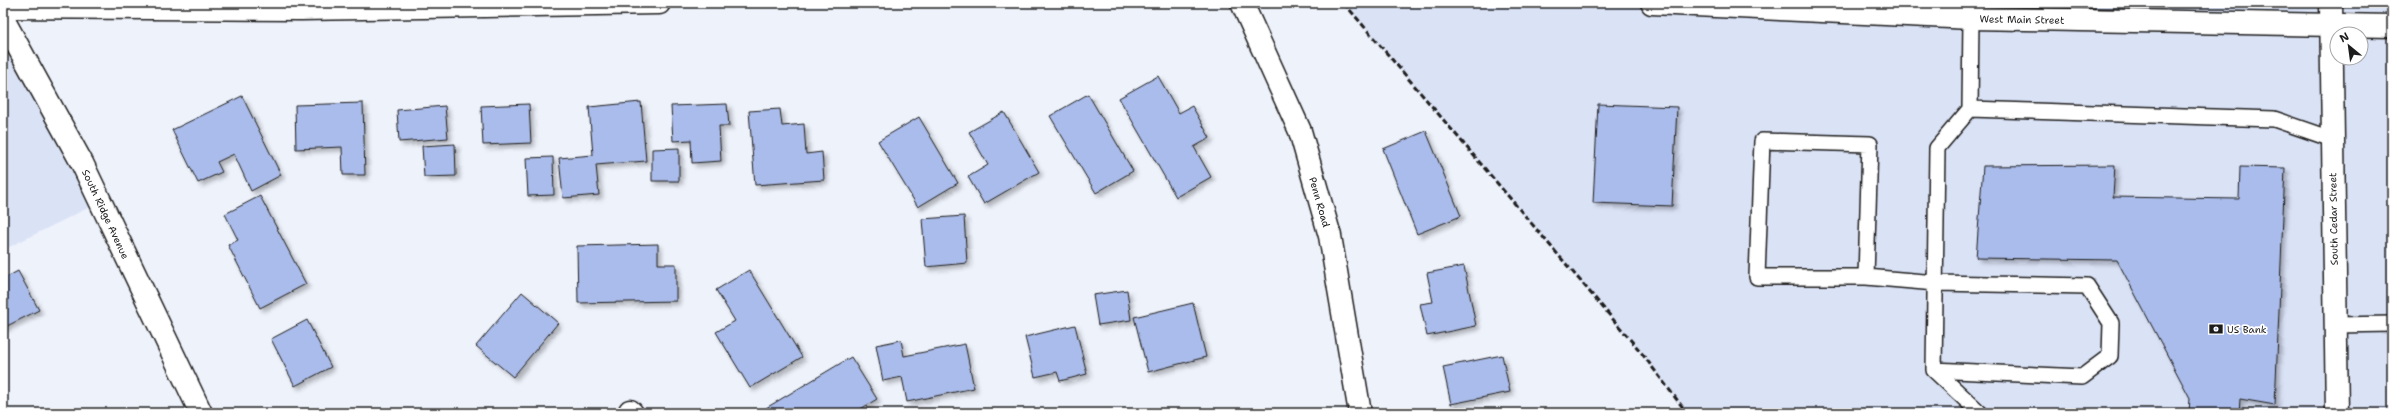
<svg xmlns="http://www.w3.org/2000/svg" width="2395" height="416" font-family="'Shantell Sans',sans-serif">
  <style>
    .built { fill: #dae2f6; fill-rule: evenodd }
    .building { fill: #aabceb; stroke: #1c1c1c; filter: url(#shadow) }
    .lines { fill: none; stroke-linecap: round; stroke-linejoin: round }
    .service-casing { stroke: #1c1c1c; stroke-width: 18 }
    .minor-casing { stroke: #1c1c1c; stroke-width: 25 }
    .primary-casing { stroke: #1c1c1c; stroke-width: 25 }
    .service { stroke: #fff; stroke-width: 15 }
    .minor { stroke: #fff; stroke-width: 22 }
    .primary { stroke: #fff; stroke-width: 22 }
    .rail { stroke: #1c1c1c; stroke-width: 3; stroke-dasharray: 6 3; stroke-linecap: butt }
    .labels { text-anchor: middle; stroke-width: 3.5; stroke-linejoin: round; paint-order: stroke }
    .street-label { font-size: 10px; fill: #1c1c1c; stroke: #fff }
    .poi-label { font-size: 10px; fill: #1c1c1c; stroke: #fff; text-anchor: start }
  </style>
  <defs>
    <filter id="shadow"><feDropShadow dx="3.5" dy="3.5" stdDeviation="2" flood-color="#0004"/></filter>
  </defs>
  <rect width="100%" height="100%" fill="#eef2fb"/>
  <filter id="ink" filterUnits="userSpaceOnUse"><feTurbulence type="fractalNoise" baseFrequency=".025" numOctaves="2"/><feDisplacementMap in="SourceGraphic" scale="8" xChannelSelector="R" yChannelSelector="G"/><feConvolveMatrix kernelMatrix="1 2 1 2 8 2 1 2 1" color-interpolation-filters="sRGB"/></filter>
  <g filter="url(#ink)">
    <path class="built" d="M1344 3H2392V413H1687L1640 351ZM2337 34H2361V58H2337Z
      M3 19 100 202 3 250Z"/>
    <path class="building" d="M1158 76 1179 113 1192 106 1210 138 1194 147 1211 177 1176 197 1119 98Z
      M1088 94 1133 171 1096 193 1050 116Z
      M242 96 281 175 251 191 234 154 217 162 222 172 198 183 172 130Z
      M641 102 646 161 596 165 599 195 563 198 559 158 593 155 589 107Z
      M363 103 365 175H343L342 147 296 149 295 105Z
      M529 104 531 143 483 145 481 106Z
      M727 104 729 126H719L721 161 692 163 691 140 673 141 671 106Z
      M1598 104 1677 107 1672 206 1593 203Z
      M445 106 448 138 399 142 397 110Z
      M780 109 782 126 804 124 806 154 822 152 824 180 755 185 749 111Z
      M1004 112 1039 172 984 204 968 177 988 165 969 132Z
      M919 117 958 183 918 207 878 141Z
      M1426 131 1461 216 1417 234 1383 149Z
      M455 144 456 176 424 177 422 146Z
      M679 148V181H652V149Z
      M553 157 554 195 528 196 526 158Z
      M2115 165 2113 197 2239 199 2240 167 2285 168 2275 405 2240 399 2239 413H2189L2190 398 2117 260 1976 258 1983 166Z
      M260 196 306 284 260 308 228 245 238 240 225 214Z
      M964 216 967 263 926 267 922 219Z
      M658 244V264H676V301L578 303 577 246Z
      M1464 266 1476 326 1427 336 1420 304 1433 302 1427 273Z
      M749 270 802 357 750 388 716 332 735 321 716 290Z
      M18 271 39 310 3 328V279Z
      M1127 290 1131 320 1098 325 1093 295Z
      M522 292 558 323 513 377 476 346Z
      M1193 303 1206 357 1148 372 1134 317Z
      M307 320 331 367 295 386 271 339Z
      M1075 325 1087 374 1060 381 1057 372 1035 377 1025 337Z
      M901 340 904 356 965 344 974 388 907 402 902 377 883 381 876 345Z
      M1502 355 1510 392 1451 404 1443 367Z
      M851 357 877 399 854 413H769L766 408Z"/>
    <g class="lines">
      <defs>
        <path id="service" d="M1971 18 1970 109 1937 148 1934 370 1980 413
          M1970 109 2274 119 2332 139
          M1866 277 1870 144 1762 141 1757 277H1866L1936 283 2087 286 2111 323 2110 356 2082 377 1934 370
          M2336 325 2392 324"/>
        <path id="minor" d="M1242 3 1300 131 1330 236 1360 413
          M2331 3 2337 413
          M3 19 82 163 201 413
          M630 411 632 413"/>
        <path id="primary" d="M1652 3 1971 18 2392 26
          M3 7 301 9 659 3"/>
      </defs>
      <use href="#service" class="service-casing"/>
      <use href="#minor" class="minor-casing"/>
      <use href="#primary" class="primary-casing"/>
      <use href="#service" class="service"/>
      <use href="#minor" class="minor"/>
      <use href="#primary" class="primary"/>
      <path class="rail" d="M1344 3 1640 351 1687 413"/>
    </g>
  </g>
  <defs>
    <symbol id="bank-bare" viewBox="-9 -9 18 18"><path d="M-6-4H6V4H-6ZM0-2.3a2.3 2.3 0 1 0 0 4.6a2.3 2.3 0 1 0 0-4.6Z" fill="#1c1c1c" stroke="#fff" stroke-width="2.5" paint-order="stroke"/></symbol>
  </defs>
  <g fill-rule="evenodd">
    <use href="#bank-bare" x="2206" y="319" width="20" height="20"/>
  </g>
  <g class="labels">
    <g class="street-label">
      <text transform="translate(2022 19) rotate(1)" y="4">West Main Street</text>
      <text transform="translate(1320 202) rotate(74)" y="4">Penn Road</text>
      <text transform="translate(106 214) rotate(65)" y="4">South Ridge Avenue</text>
      <text transform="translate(2333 219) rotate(-91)" y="4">South Cedar Street</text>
    </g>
    <g class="poi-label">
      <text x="2227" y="333">US Bank</text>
    </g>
  </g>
  <rect width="2395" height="416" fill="none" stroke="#fff" stroke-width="16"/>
  <rect x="8" y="8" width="2379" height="400" fill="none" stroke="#1c1c1c" stroke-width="1.5" filter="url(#ink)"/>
  <g transform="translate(2349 46) rotate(331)"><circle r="19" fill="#ffffff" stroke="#a4a4a4"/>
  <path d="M0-3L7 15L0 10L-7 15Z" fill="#1c1c1c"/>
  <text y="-6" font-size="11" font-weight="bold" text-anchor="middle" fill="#1c1c1c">N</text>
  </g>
</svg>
